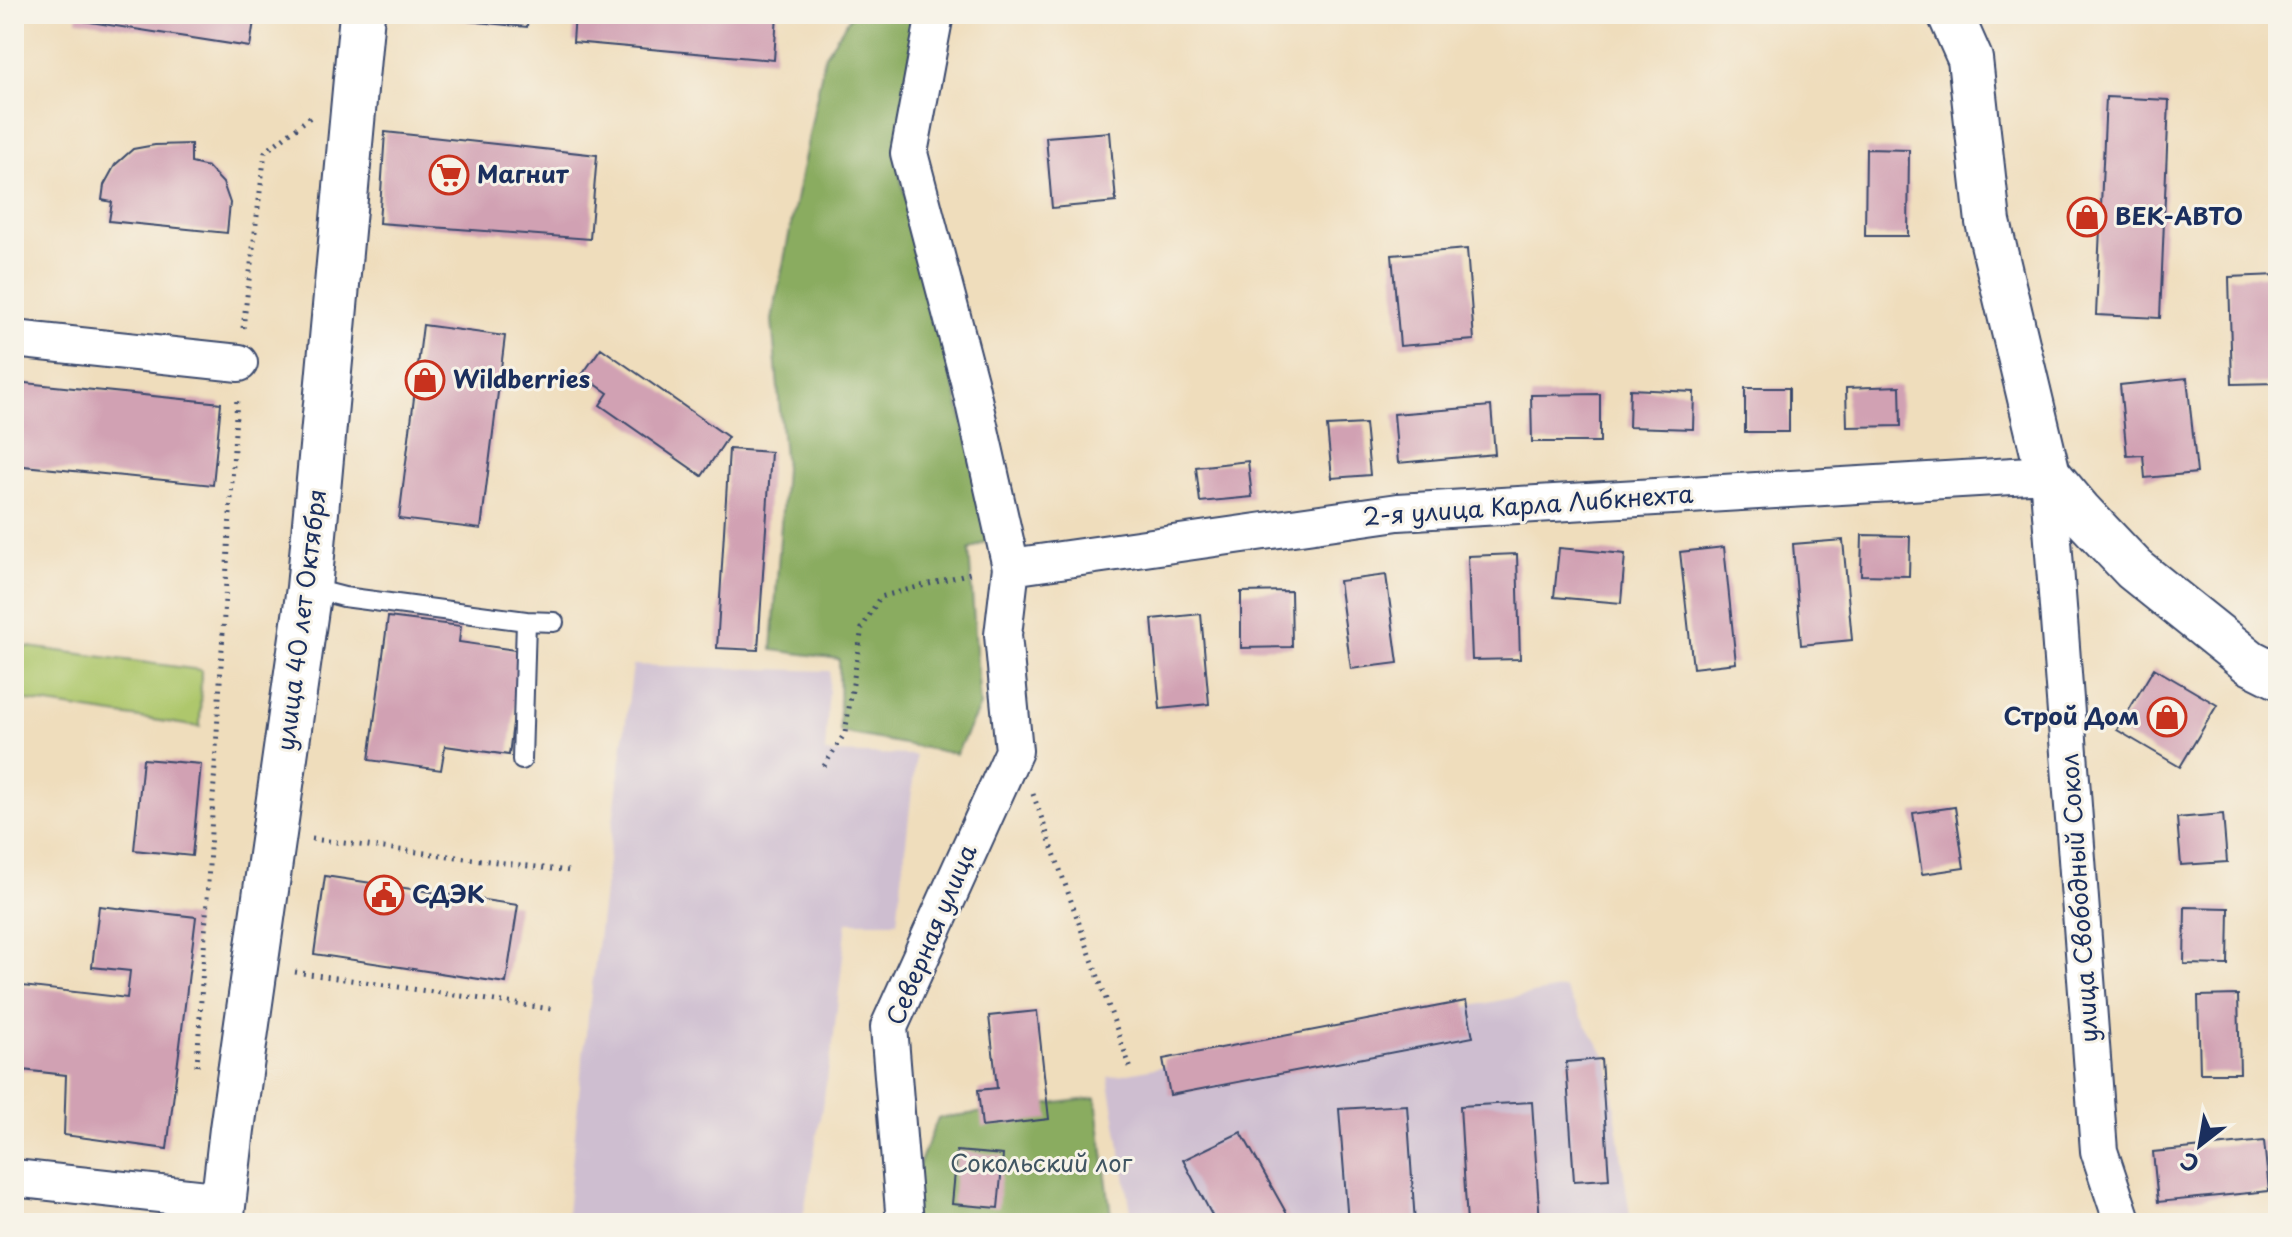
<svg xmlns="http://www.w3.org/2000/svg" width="2292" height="1237" font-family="'Playpen Sans',sans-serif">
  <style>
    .industrial { fill: #cebed0 }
    .green { fill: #aec76c; stroke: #647b65; stroke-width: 2 }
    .forest { fill: #8aac60; stroke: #526e5f; stroke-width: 2 }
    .building { fill: #d1a1b3 }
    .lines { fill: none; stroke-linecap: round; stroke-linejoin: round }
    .service-casing { stroke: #3b496c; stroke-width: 22 }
    .minor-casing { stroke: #3b496c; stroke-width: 40 }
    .tertiary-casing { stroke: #3b496c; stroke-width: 48 }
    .path { stroke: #3b496c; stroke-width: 5; stroke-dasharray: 2 6; stroke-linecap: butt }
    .service { stroke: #fff; stroke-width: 18 }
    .minor { stroke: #fff; stroke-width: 36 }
    .tertiary { stroke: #fff; stroke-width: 44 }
    .labels { text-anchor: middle; stroke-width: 6; stroke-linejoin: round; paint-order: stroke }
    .poi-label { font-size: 24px; font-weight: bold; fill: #1b2f5e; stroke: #f7f3e8; text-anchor: start }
    .street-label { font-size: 24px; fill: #1b2f5e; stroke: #f7f3e8 }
    .park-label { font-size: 24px; fill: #405562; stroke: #f7f3e8 }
  </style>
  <rect width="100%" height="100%" fill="#f7f3e8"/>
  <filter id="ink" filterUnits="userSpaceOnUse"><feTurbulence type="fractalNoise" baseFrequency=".0125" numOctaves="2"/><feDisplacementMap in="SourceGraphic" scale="16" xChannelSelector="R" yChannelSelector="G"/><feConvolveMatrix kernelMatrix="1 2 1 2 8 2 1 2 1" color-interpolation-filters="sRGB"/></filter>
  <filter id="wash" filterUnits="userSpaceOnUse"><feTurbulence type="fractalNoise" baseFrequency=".006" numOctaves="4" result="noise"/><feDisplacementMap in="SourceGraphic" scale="32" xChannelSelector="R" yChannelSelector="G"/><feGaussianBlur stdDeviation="1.8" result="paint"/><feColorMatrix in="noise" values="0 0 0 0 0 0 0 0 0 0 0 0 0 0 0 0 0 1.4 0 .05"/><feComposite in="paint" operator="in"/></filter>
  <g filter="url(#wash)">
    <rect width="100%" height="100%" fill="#efddbc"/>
    <path class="industrial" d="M633 665 830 671 825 753 916 755 897 922H847L833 1043 802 1223H566L582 1064Z
      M1564 988 1608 1060 1631 1223H1133L1108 1077Z"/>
    <path class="green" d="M14 645 201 670 200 727 14 699Z"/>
    <path class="forest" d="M852 14H912L915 26 895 156 993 538 969 550 980 706 956 754 840 732 839 659 772 650 785 468 772 320 825 55Z
      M1096 1098 1112 1223H895L938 1118Z"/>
    <g id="blocks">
      <path class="building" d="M78 14H255L250 47 77 20Z
        M429 14H528L527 27 429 17Z
        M575 14H777L774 60 573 42Z
        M2106 97 2169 100 2160 318 2096 315Z
        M385 132 597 155 590 239 379 223Z
        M1110 132 1116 202 1052 208 1046 137Z
        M191 144V163L208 167 223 183 230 203 227 233 109 221 112 202 102 200 104 185 115 165 133 149 155 145Z
        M1866 149 1909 150 1908 236H1865Z
        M1467 249 1474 340 1400 346 1392 255Z
        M2278 275V383L2232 384 2229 277Z
        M423 325 505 336 481 529 399 519Z
        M601 348 728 437 702 476 600 405 608 393 582 375Z
        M2187 378 2197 473 2145 478 2143 455 2127 456 2120 385Z
        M15 382 221 403 213 485 14 465Z
        M1900 386 1901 426 1847 427 1846 388Z
        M1745 388H1789V432H1745Z
        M1630 389 1694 392 1693 429 1629 427Z
        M1600 394V442H1532L1531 395Z
        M1491 406 1495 454 1398 463 1394 414Z
        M1365 424 1370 475 1332 478 1327 426Z
        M729 449 771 452 758 650 717 648Z
        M1248 461 1252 497 1200 502 1196 467Z
        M1862 535 1910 536 1909 576 1861 575Z
        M1843 540 1852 640 1801 645 1793 544Z
        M1724 547 1736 663 1693 668 1680 552Z
        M1559 548 1625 554 1621 603 1554 597Z
        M1517 554 1520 659 1472 660 1468 556Z
        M1386 575 1398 663 1351 669 1339 581Z
        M1291 591 1292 647 1241 648V592Z
        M1201 614 1209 704 1160 709 1152 619Z
        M388 617 461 626 459 642 522 651 509 755 445 746 441 770 369 760Z
        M2154 668 2217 705 2180 767 2117 730Z
        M143 759 201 764 192 856 134 850Z
        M1955 807 1964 868 1922 874 1913 813Z
        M2223 814 2227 862 2181 865 2177 818Z
        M325 876 518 905 506 983 314 954Z
        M99 906 196 917 167 1149 64 1135 66 1075 14 1069V985L127 998 130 971 92 967Z
        M2185 907 2229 908 2228 965 2184 964Z
        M2238 995 2240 1073H2200L2198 996Z
        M1466 1001 1473 1037 1170 1095 1163 1059Z
        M1037 1011 1049 1119 982 1127 978 1090 997 1088 989 1016Z
        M1601 1059 1609 1179 1574 1181 1566 1062Z
        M1532 1102 1540 1223H1467L1460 1106Z
        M1407 1105 1415 1223H1348L1339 1109Z
        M1241 1132 1292 1223H1216L1183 1160Z
        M2264 1141 2269 1191 2158 1202 2153 1152Z
        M957 1151 1003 1155 998 1208 952 1204Z"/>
    </g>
  </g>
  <g filter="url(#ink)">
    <use href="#blocks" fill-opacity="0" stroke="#3b496c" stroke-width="2"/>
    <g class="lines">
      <defs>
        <path id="service" d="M309 588 344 597 526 621 522 760
          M526 621 554 622"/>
        <path id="minor" d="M14 339 239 363
          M1011 567 1398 512 2048 474 2099 1151 2123 1223
          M14 1178 224 1201
          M905 1223 889 1027 1014 751 1003 635 1011 567 969 381 909 153 935 14"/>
        <path id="tertiary" d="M1950 14 1970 59 1988 222 2048 474 2079 511 2134 569 2250 662 2278 676
          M221 1223 232 1129 309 588 362 14"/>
      </defs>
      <use href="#service" class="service-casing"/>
      <use href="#minor" class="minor-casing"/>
      <use href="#tertiary" class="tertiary-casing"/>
      <path class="path" d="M243 328 265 152 313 115
        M824 766 845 733 862 628 880 597 974 572
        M1033 794 1132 1072
        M312 839 569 871
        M295 972 551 1009
        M197 1066 237 398"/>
      <use href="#service" class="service"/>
      <use href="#minor" class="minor"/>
      <use href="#tertiary" class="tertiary"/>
    </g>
  </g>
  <defs>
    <symbol id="supermarket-ring" viewBox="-11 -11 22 22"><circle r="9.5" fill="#f7f3e8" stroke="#c8321e" stroke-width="1.5"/><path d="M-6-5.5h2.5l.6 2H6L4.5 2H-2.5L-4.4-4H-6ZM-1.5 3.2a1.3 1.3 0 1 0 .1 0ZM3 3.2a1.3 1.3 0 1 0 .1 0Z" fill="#c8321e"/></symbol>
    <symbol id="shop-ring" viewBox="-11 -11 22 22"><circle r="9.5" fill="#f7f3e8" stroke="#c8321e" stroke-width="1.5"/><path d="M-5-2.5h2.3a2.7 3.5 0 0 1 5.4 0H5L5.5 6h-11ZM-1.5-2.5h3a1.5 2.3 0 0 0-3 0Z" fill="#c8321e"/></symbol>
    <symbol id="civic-ring" viewBox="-11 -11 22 22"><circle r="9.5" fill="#f7f3e8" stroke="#c8321e" stroke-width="1.5"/><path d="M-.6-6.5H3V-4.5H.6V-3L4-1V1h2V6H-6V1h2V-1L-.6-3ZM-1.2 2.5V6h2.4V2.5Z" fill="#c8321e"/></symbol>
  </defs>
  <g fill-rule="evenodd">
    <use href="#supermarket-ring" x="427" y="153" width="44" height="44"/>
    <use href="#shop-ring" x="2065" y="195" width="44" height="44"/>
    <use href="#shop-ring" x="403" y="358" width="44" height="44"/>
    <use href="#shop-ring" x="2145" y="695" width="44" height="44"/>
    <use href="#civic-ring" x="362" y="873" width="44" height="44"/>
  </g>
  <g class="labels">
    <g class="poi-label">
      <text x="477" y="183">Магнит</text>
      <text x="2115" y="225">ВЕК-АВТО</text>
      <text x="453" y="388">Wildberries</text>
      <text x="2139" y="725" text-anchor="end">Строй Дом</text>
      <text x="412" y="903">СДЭК</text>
    </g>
    <g class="street-label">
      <text transform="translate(1528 506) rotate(-4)" y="8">2-я улица Карла Либкнехта</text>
      <text transform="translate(302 620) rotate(-83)" y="8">улица 40 лет Октября</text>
      <text transform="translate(2080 898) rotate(-94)" y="8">улица Свободный Сокол</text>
      <text transform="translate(932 935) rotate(-67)" y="8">Северная улица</text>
    </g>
    <g class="park-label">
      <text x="1041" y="1172">Сокольский лог</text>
    </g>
  </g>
  <rect width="2292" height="1237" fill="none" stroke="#f7f3e8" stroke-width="48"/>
  <g transform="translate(2200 1145) rotate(211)" stroke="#f7f3e8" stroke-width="6" paint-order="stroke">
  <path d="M0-6L14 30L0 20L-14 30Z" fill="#1b2f5e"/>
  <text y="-12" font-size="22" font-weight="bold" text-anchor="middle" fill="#1b2f5e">С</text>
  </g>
</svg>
